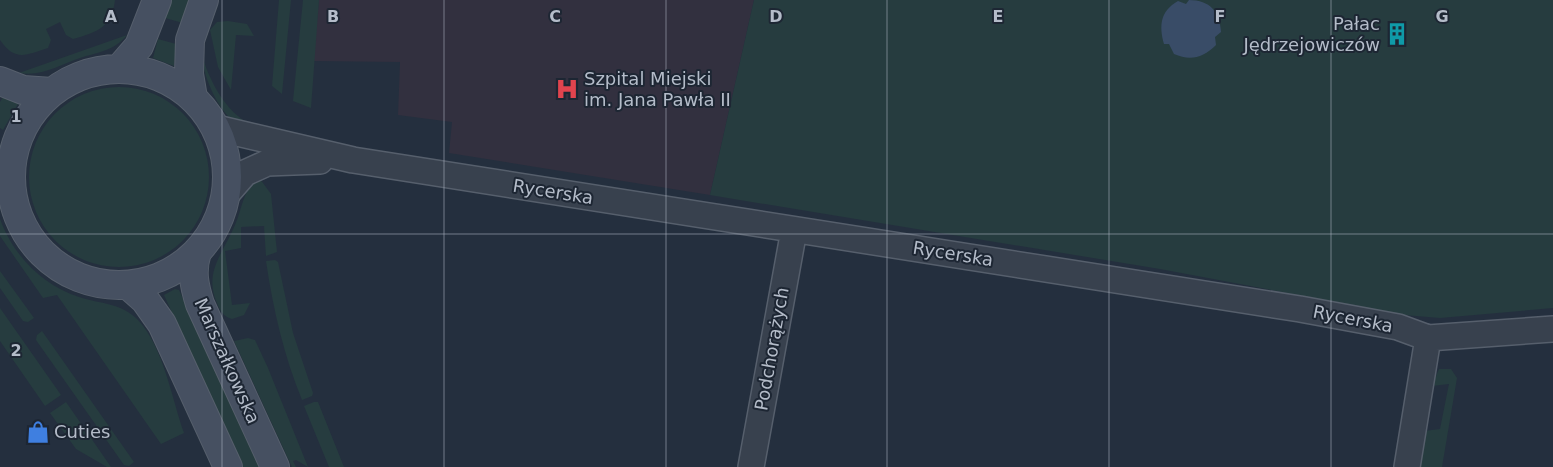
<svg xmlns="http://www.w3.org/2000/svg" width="1553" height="467" font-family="'DejaVu Sans',sans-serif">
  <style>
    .medical { fill: #32303f }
    .green { fill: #263c3f }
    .water { fill: #394c67 }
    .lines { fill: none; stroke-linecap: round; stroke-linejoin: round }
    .street-casing { stroke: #565f6c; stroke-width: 28 }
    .secondary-casing { stroke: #565f6c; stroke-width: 30 }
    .street { stroke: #38414e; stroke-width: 25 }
    .secondary { stroke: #465061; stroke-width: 28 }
    .grid { fill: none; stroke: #b4bcc9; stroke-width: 1; stroke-opacity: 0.55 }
    .labels { text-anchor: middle; stroke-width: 4; stroke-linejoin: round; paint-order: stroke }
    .poi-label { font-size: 18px; fill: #b4bcc9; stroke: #1d2633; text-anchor: start }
    .street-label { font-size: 18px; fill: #b4bcc9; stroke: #1d2633 }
    .grid-label { font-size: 16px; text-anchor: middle; font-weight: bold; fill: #b4bcc9; stroke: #1d2633; stroke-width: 4; stroke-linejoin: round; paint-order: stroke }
  </style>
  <rect width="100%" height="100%" fill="#242f3e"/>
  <path class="medical" d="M319 0H754L710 195 449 153 452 122 398 115 400 62 313 61Z"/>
  <path class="green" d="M0 0H115C112 27 98 32 73 39L66 35 60 22 46 29 51 40 48 48C26 55 15 62 0 40Z
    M171 0H190L183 23 165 18Z
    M279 0H291L282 94 272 86Z
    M303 0H319L311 108 293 101Z
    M754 0H1553V308L1440 318 1404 315 1160 269 710 195Z
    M228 21 247 24 254 36 236 35 231 90 218 67 210 30 217 22Z
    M127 35C115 50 100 52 83 57 60 64 43 77 19 73Z
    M158 39 176 44 174 66 153 58Z
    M203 59C211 83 226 112 250 124 245 123 239 123 234 121 220 113 202 75 203 59Z
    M29 177a90 90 0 1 1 180 0a90 90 0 1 1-180 0Z
    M3 97 19 102 3 130 0 128V102Z
    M260 179 271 194 277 252 266 256 264 226 241 227V248L225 251 232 305 250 303 244 315 232 319C224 317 220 311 217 303 203 272 224 252 235 225 243 208 242 189 260 179Z
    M0 219C13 255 42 285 79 297 100 304 122 303 138 320 163 346 172 399 184 433L161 444 57 295 43 298 0 236Z
    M275 260 278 262 293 333 313 393 312 396 302 400C284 356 273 309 266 261Z
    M0 271 34 318 28 322 23 321 0 288Z
    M175 289 179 290 260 467H242L164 295Z
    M0 308 61 395 45 406 0 341Z
    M42 331 134 462 129 466 124 465 36 340 37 335Z
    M248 338 255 340 268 368 308 467 296 460 293 461 296 467H292L234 341Z
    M1439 369H1451L1457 378 1442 467H1417L1424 431 1440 429 1449 384 1432 386Z
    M66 402 111 467H107L76 449 50 413Z
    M314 402H318L344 467H329L304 406Z"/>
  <path class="water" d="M1189 0C1210 0 1220 12 1221 32L1215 37 1216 45C1203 58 1190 61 1174 54L1169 44H1164C1159 26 1160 11 1178 1L1186 4Z"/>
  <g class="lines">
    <defs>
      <path id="street" d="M216 128 353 160 1300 309 1398 327 1428 338 1553 329
        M225 196 245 173 267 163 320 161
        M751 467 794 230
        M1407 467 1428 338"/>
      <path id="secondary" d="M120 68 139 46 157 0
        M11 177a108 108 0 1 1 216 0a108 108 0 1 1-216 0Z
        M0 81 23 90 52 92
        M193 98 189 74 190 40 204 0
        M197 252C191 271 194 285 200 304L275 467
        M128 285 145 300 162 324 228 467"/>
    </defs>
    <use href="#street" class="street-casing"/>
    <use href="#secondary" class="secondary-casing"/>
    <use href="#street" class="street"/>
    <use href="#secondary" class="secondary"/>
  </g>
  <path class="grid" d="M222 0V467M444 0V467M666 0V467M887 0V467M1109 0V467M1331 0V467M0 234H1553"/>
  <defs>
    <symbol id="building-bare" viewBox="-9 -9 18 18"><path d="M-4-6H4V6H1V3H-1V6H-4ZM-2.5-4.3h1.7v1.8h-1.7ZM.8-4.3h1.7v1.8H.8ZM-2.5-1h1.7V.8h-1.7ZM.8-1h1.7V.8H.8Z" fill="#0f9aa8" stroke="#1d2633" stroke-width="2.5" paint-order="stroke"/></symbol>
    <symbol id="hospital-bare" viewBox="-9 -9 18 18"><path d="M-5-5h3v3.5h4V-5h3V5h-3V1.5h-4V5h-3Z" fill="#e0444e" stroke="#1d2633" stroke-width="2.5" paint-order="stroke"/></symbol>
    <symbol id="shop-bare" viewBox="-9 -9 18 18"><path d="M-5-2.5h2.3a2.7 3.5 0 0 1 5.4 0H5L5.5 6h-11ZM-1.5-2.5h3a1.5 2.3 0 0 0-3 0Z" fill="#3f7fe0" stroke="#1d2633" stroke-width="2.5" paint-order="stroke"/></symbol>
  </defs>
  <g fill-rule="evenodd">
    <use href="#building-bare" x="1381" y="18" width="32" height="32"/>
    <use href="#hospital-bare" x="551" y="73" width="32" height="32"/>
    <use href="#shop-bare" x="22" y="416" width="32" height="32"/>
  </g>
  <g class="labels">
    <g class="poi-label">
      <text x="1380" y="30" text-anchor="end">Pałac<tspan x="1380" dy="21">Jędrzejowiczów</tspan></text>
      <text x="584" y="85">Szpital Miejski<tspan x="584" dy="21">im. Jana Pawła II</tspan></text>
      <text x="54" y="438">Cuties</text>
    </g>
    <g class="street-label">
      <text transform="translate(553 192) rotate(9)" y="6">Rycerska</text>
      <text transform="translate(953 254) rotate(9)" y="6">Rycerska</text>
      <text transform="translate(1353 319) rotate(11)" y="6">Rycerska</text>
      <text transform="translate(772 349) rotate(-80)" y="6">Podchorążych</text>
      <text transform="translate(227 361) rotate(66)" y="6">Marszałkowska</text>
    </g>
  </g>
  <g class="grid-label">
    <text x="111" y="22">A</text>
    <text x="333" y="22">B</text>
    <text x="555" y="22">C</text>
    <text x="776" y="22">D</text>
    <text x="998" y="22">E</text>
    <text x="1220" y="22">F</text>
    <text x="1442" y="22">G</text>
    <text x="16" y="122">1</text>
    <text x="16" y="356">2</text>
  </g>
</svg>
